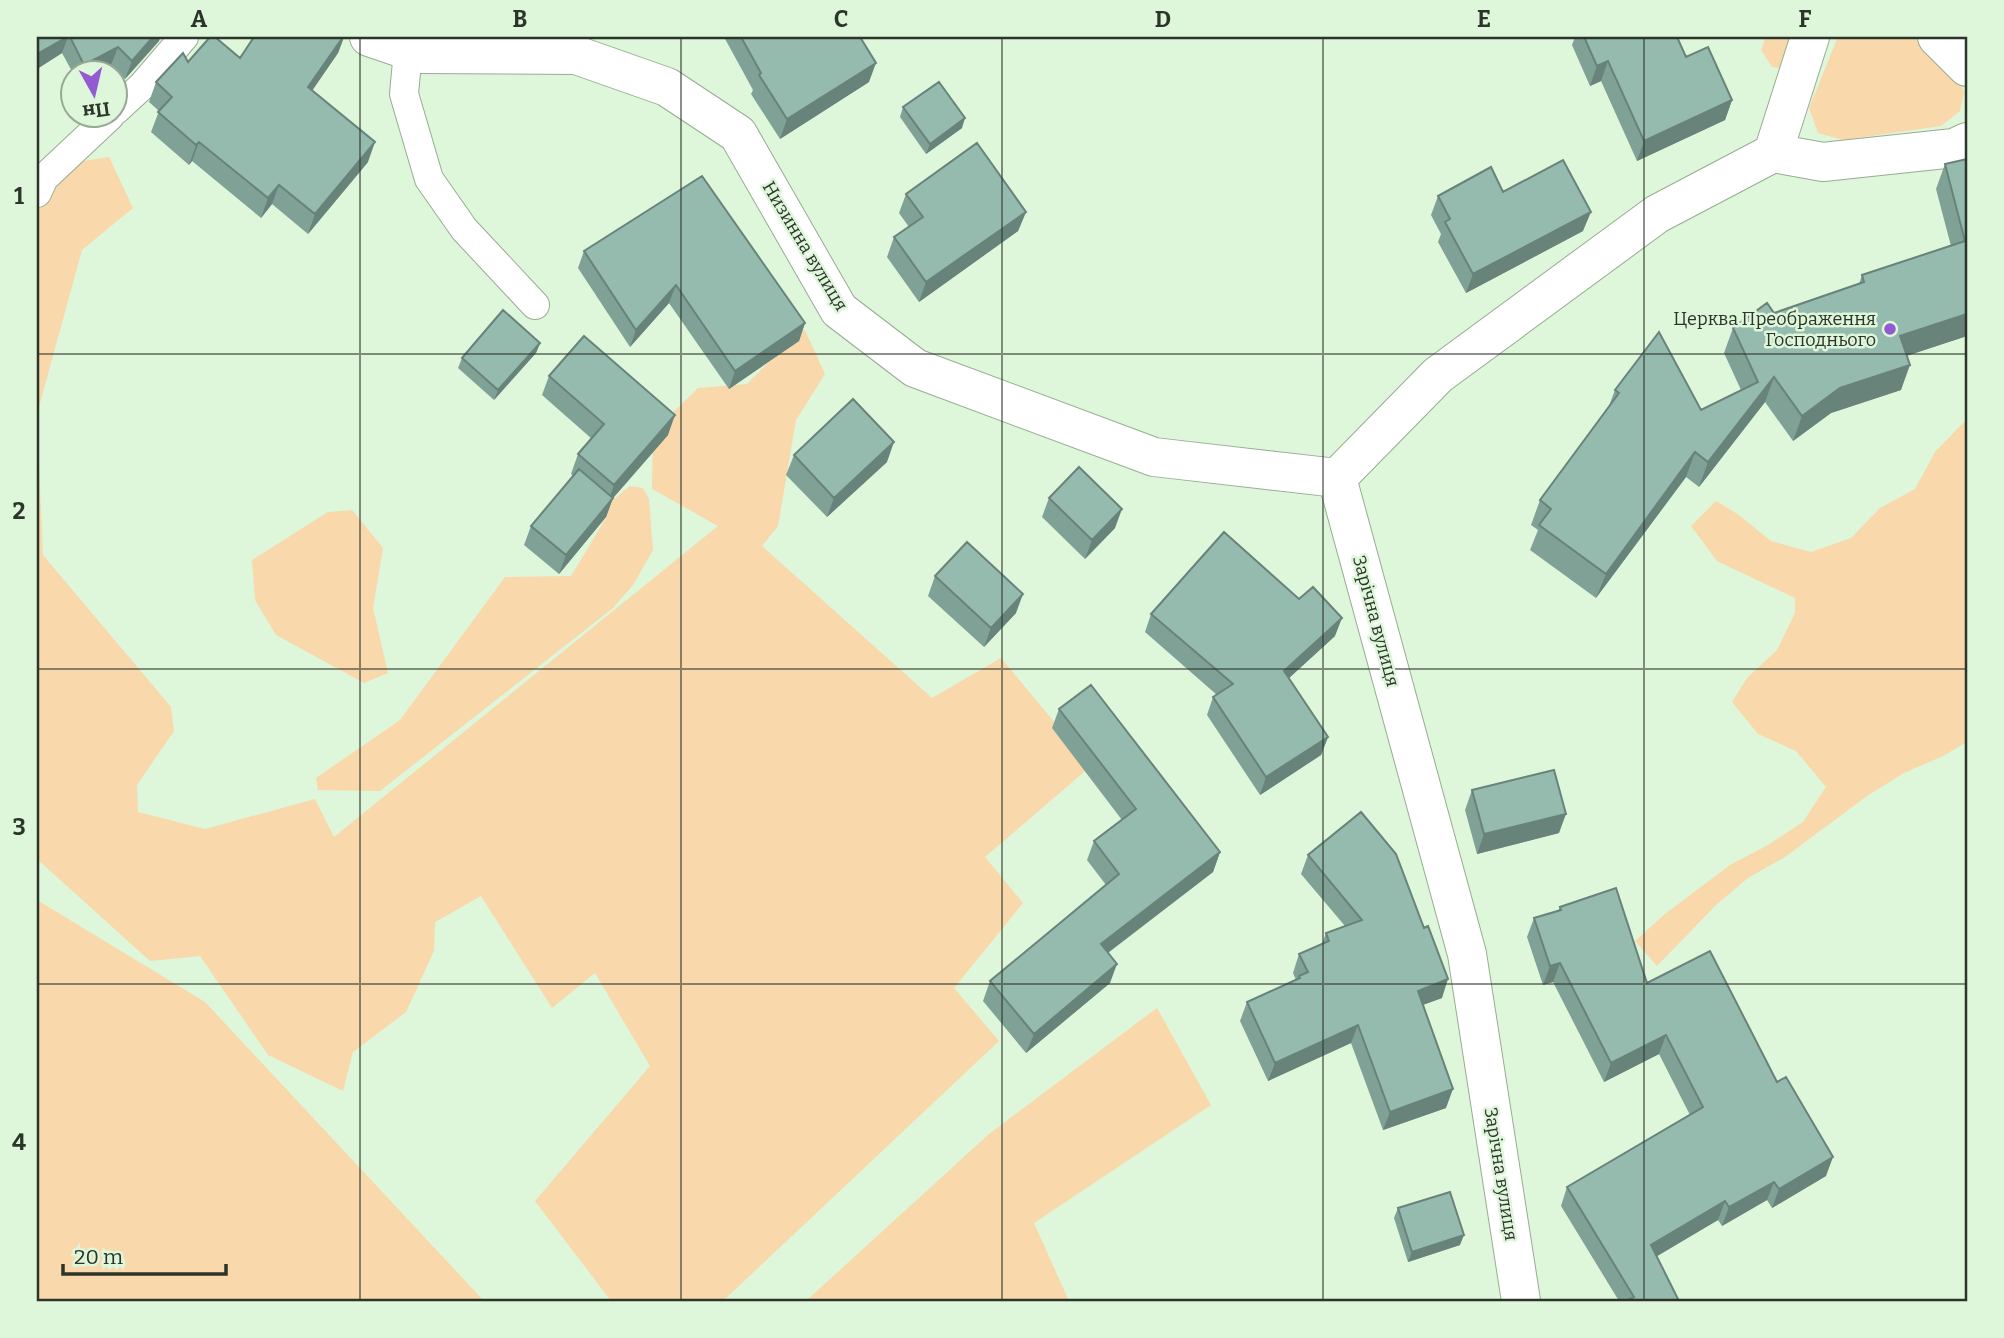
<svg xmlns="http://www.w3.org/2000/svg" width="2004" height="1338" font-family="Bitter,serif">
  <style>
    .green { fill: #f9d8ac }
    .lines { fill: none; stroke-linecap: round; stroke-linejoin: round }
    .service-casing { stroke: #97ad92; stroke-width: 30 }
    .minor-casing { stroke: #97ad92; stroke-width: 40 }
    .service { stroke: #fff; stroke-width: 28 }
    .minor { stroke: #fff; stroke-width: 38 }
    .wall { fill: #80a196 }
    .shaded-wall { fill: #68837a }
    .building { fill: #95bbae; stroke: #68837a; stroke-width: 2 }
    .grid { fill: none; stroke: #2c352a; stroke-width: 2; stroke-opacity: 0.55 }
    .poi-dot { fill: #935ad1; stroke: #def6da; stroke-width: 2.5 }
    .labels { text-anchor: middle; stroke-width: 5; stroke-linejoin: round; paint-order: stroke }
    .street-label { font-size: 18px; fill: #2c352a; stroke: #def6da }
    .poi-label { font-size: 18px; fill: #2c352a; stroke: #def6da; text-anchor: end }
    .neatline { fill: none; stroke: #2c352a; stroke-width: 2.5 }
    .grid-label { font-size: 23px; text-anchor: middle; font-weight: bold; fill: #2c352a }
  </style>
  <rect width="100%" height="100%" fill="#def6da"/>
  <path class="green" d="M1766 37H1824L1806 72 1772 67 1761 50Z
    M1838 37H1922L1955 72 1964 92 1960 111 1941 126 1843 140 1818 133 1809 108Z
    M109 157 133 208 82 250 37 414V202L83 161Z
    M805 330 825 374 796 420 778 526 762 546 932 698 1001 658 1091 766 985 857 1023 903 954 988 999 1041 723 1301H611L535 1201 650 1066 595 973 552 1008 481 896 435 922 434 951 406 1012 353 1052 343 1091 268 1055 200 956 150 961 37 859V419L43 555 171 707 174 731 137 785 138 812 205 829 315 799 334 837 718 526 652 489 653 432 698 388 747 384 793 337Z
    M1964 422H1967V742L1943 756 1904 773 1867 796 1785 857 1748 878 1717 904 1657 966 1635 941 1665 914 1730 865 1768 845 1803 822 1826 787 1796 751 1758 734 1732 702 1747 678 1777 650 1795 613V598L1717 561 1691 526 1716 501 1739 515 1771 541 1811 552 1851 538 1880 508 1915 489 1935 452Z
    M630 486 643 488 649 499 653 550 633 585 613 608 380 791 318 790 316 778 400 720 505 577 571 576 606 518 607 505Z
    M352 510 383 548 373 608 388 673 364 683 276 635 255 600 252 560 328 512Z
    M37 900 205 1002 484 1301H37Z
    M1157 1008 1211 1105 1034 1223 1069 1301H806L989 1134Z"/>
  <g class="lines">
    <defs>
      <path id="service" d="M408 51 404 94 429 179 464 229 535 305
        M116 110 142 86 184 37
        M37 193 44 178 110 116"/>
      <path id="minor" d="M369 37 419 54 576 55 667 87 738 134 839 310 915 368 1154 457 1337 478
        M1937 37 1967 67
        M1773 153 1823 162 1954 148 1967 142
        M1521 1301 1467 954 1337 478 1438 375 1657 214 1773 153 1810 37"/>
    </defs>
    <use href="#service" class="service-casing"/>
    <use href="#minor" class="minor-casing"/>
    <use href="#service" class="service"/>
    <use href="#minor" class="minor"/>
  </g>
  <path class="wall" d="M37 37H160L159 41 125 79 111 65 95 74H74V75L62 53 37 69Z
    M254 37H344L338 53 312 90 368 162 308 234 272 204 261 218 192 161 189 165 151 132 159 111 149 102 156 82 188 62 240 58Z
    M724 37H860L869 82 780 139 751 94 753 90Z
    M1575 37H1677L1686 57 1732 100 1725 120 1637 161 1601 81 1590 86 1572 45Z
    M903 107 962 128 926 154 900 117Z
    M1967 159V336L1906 356 1901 390 1831 413 1793 441 1765 402 1699 487 1686 477 1596 598 1530 550 1538 530 1531 525 1540 500 1609 406 1615 390 1701 410 1741 390 1724 353 1733 328 1859 284 1862 275 1951 246 1936 189 1945 164Z
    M1503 192 1583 231 1466 293 1438 242 1441 234 1431 215 1438 196Z
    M906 194 1026 212 1018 231 919 302 887 257 894 237 909 227 899 213Z
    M584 251 805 323 799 341 729 389 669 303 630 347 578 268Z
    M540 343 536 353 494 400 458 368 462 358Z
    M549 376 668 435 613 498 606 517 559 574 524 545 531 526 573 476 571 474 578 454 592 439 542 395Z
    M794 455 887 462 827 517 786 475Z
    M1049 498 1115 528 1085 559 1042 517Z
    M935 576 1016 613 984 647 928 596Z
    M1151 614 1335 636 1289 678 1328 737 1321 755 1260 795 1207 715 1213 697 1217 695 1145 632Z
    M1059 709 1220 852 1213 872 1108 953 1110 983 1026 1053 983 1001 990 981 1106 885 1087 860 1094 841 1122 820 1052 728Z
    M1472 790 1559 833 1477 854 1465 810Z
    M1308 855 1442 998 1423 1005 1446 1108 1383 1130 1351 1043 1268 1081 1240 1021 1247 1002 1296 980 1293 973 1299 954 1322 944 1326 933 1345 926 1301 874Z
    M1560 907 1647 983 1777 1082 1826 1176 1772 1208 1767 1200 1722 1226 1718 1220 1656 1256 1679 1301H1619L1561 1206 1567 1187 1690 1115 1659 1054 1604 1082 1553 982 1543 985 1527 937 1534 918 1558 911Z
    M1398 1208 1460 1245 1408 1262 1394 1218Z"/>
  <path class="shaded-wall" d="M67 37H68L62 53 37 69V54Z
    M153 37H160L159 41 125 79 132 61Z
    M343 37H344L338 53 301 107 308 87Z
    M118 47 111 65 95 74H81L84 65Z
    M1608 61 1601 81 1590 86 1597 66Z
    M876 63 869 82 780 139 787 119Z
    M1732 100 1725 120 1637 161 1644 141Z
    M965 118 962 128 926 154 930 144Z
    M199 142 192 161 189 165 196 145Z
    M375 142 368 162 308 234 315 214Z
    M279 185 272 204 261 218 268 198Z
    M1026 212 1018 231 919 302 926 282Z
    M1591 212 1583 231 1466 293 1473 274Z
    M676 285 669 303 630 347 636 330Z
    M1967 314V336L1891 361 1900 336Z
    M805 323 799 341 729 389 735 371Z
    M540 343 536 353 494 400 498 390Z
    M1910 365 1901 390 1831 413 1793 441 1802 416 1840 388Z
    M1774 377 1765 402 1699 487 1708 462Z
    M675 415 668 435 607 505 614 485Z
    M894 442 887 462 827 517 834 498Z
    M1695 452 1686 477 1596 598 1606 574Z
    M613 498 606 517 559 574 566 555Z
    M1122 509 1115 528 1085 559 1092 540Z
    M1023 594 1016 613 984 647 991 628Z
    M1342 618 1335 636 1277 689 1284 671Z
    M1328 737 1321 755 1260 795 1266 777Z
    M1566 814 1559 833 1477 854 1484 834Z
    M1220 852 1213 872 1093 964 1101 944Z
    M1560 963 1553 982 1543 985 1550 966Z
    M1117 964 1110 983 1026 1053 1034 1034Z
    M1448 979 1442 998 1411 1009 1418 991Z
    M1358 1025 1351 1043 1268 1081 1275 1063Z
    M1666 1035 1659 1054 1604 1082 1611 1063Z
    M1453 1089 1446 1108 1383 1130 1390 1112Z
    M1833 1157 1826 1176 1772 1208 1779 1189Z
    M1774 1182 1767 1200 1722 1226 1729 1207Z
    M1725 1201 1718 1220 1644 1264 1651 1245Z
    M1464 1235 1460 1245 1408 1262 1412 1252Z"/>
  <path class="building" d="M37 37H67L37 54Z
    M70 37H153L132 61 118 47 84 65Z
    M210 37H215L240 58 254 37H343L308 87 375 142 315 214 279 185 268 198 199 142 196 145 158 112 172 97 156 82 183 53 188 62Z
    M741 37H860L876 63 787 119 759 75 761 73Z
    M1584 37H1677L1686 57 1708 47 1732 100 1644 141 1608 61 1597 66Z
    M939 82 965 118 930 144 903 107Z
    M977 143 1026 212 926 282 894 237 923 217 906 194Z
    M1967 159V314L1900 336 1910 365 1840 388 1802 416 1774 377 1708 462 1695 452 1606 574 1539 525 1551 509 1540 500 1619 393 1615 390 1659 332 1701 410 1758 382 1733 328 1767 303 1774 313 1864 282 1862 275 1965 241 1945 164Z
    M1563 160 1591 212 1473 274 1445 222 1450 219 1438 196 1491 167 1503 192Z
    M702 176 805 323 735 371 676 285 636 330 584 251Z
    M503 310 540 343 498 390 462 358Z
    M584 336 675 415 614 485 578 454 604 424 549 376Z
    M853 399 894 442 834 498 794 455Z
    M1079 467 1122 509 1092 540 1049 498Z
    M579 469 613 498 566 555 531 526Z
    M1224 532 1299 599 1313 587 1342 618 1284 671 1328 737 1266 777 1213 697 1233 684 1151 614Z
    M967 542 1023 594 991 628 935 576Z
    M1091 685 1220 852 1101 944 1117 964 1034 1034 990 981 1119 874 1094 841 1136 809 1059 709Z
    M1554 770 1566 814 1484 834 1472 790Z
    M1361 812 1396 854 1424 928 1428 926 1448 979 1418 991 1453 1089 1390 1112 1358 1025 1275 1063 1247 1002 1300 978 1299 976 1308 972 1299 954 1329 941 1326 933 1362 920 1308 855Z
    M1616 888 1647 983 1710 951 1777 1082 1786 1077 1833 1157 1779 1189 1774 1182 1729 1207 1725 1201 1651 1245 1679 1301H1626L1634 1297 1567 1187 1703 1107 1666 1035 1611 1063 1560 963 1550 966 1534 918 1561 910 1560 907Z
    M1450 1192 1464 1235 1412 1252 1398 1208Z"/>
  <path class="grid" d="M360 37V1301M681 37V1301M1002 37V1301M1323 37V1301M1644 37V1301M37 354H1967M37 669H1967M37 984H1967"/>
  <circle class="poi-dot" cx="1890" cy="329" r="7"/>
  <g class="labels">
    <g class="street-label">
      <text transform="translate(805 246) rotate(59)" y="6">Низинна вулиця</text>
      <text transform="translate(1376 621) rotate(75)" y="6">Зарічна вулиця</text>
      <text transform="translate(1501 1174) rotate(81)" y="6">Зарічна вулиця</text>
    </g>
    <g class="poi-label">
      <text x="1876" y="325">Церква Преображення<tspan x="1876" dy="21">Господнього</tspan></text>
    </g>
  </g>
  <rect width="2004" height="1338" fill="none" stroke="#def6da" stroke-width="77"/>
  <g transform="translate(94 94) rotate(172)"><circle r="33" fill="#def6da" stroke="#97a994" stroke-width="2"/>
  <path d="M0-5L12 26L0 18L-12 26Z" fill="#935ad1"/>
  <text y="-10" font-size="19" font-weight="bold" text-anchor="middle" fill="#2c352a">Пн</text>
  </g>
  <path d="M63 1264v10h163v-10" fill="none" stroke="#2c352a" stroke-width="3.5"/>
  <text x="74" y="1264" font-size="21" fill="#2c352a" stroke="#def6da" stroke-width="5" paint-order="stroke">20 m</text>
  <rect x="38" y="38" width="1928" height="1262" class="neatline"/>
  <g class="grid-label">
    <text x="199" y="27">A</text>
    <text x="520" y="27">B</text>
    <text x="841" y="27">C</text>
    <text x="1163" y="27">D</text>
    <text x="1484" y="27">E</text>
    <text x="1805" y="27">F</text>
    <text x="19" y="204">1</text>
    <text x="19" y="519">2</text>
    <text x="19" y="835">3</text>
    <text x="19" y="1150">4</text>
  </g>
</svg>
